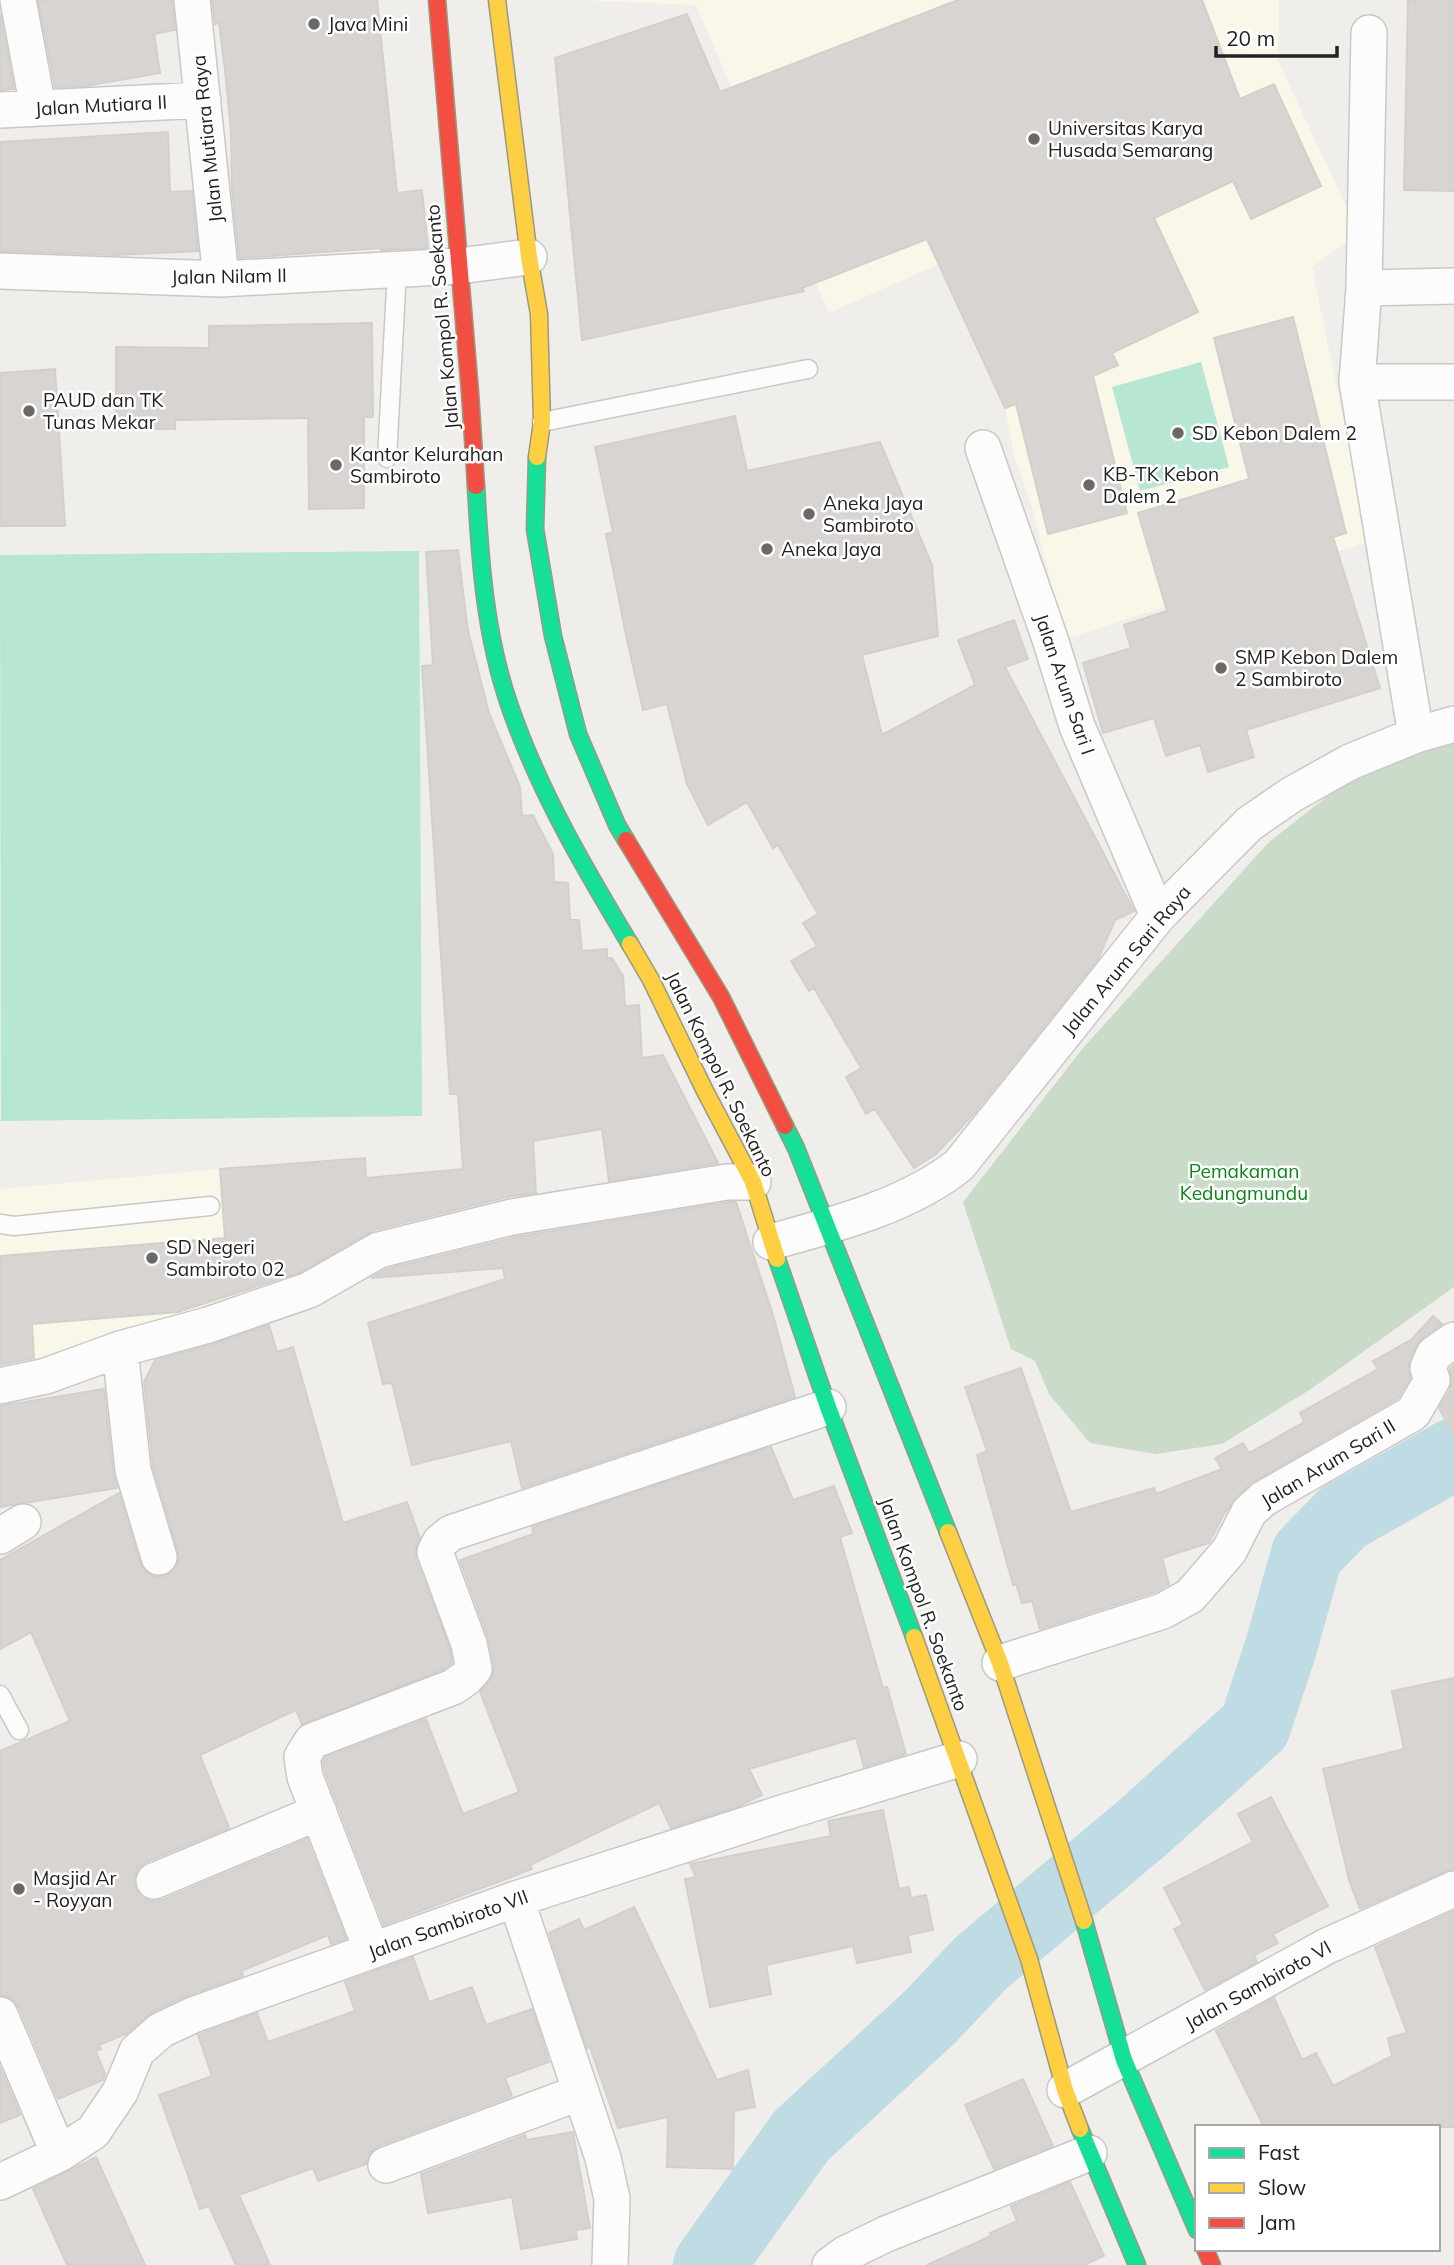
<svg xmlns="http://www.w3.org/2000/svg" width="1454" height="2265" font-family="Mulish,sans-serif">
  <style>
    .education { fill: #f8f7e8 }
    .cemetery { fill: #cadbca }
    .pitch { fill: #b7e6d2 }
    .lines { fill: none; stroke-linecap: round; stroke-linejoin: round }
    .river { stroke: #bfdbe3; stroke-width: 72 }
    .building { fill: #d7d4d2; stroke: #d3d0cc; stroke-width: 2 }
    .lane-casing { stroke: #c9c8c7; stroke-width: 21 }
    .street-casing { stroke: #c9c8c7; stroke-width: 38 }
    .fast-casing { stroke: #999a82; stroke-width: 19 }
    .slow-casing { stroke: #999a82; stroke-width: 19 }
    .jam-casing { stroke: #999a82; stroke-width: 19 }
    .lane { stroke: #fdfcfc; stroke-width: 18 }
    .street { stroke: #fdfcfc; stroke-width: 35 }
    .fast { stroke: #16e098; stroke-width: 16 }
    .slow { stroke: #ffcf43; stroke-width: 16 }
    .jam { stroke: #f24e42; stroke-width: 16 }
    .poi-dot { fill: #6a6968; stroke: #fff; stroke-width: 2.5 }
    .labels { text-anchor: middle; stroke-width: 5; stroke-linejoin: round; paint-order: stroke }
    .poi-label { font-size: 19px; fill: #222; stroke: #fff; text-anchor: start }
    .street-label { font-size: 19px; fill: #222; stroke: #fff }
    .park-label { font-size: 19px; fill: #0c8416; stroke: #fff }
  </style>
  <rect width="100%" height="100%" fill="#f0eeeb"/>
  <path class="education" d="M579 0H1279L1278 61 1359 234 1312 267 1368 542 1065 639 1032 507 1015 459 1005 408 1086 380 1118 365 1044 217 829 313 696 5Z
    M220 1169 301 1233 305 1283 242 1288 243 1307 0 1378V1189Z"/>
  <path class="cemetery" d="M1454 742V1287L1311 1389 1222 1444 1156 1454 1090 1443 1049 1394 1035 1361 1011 1349 963 1202 1083 1048 1269 842 1362 769Z"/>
  <path class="pitch" d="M1201 362 1229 467 1140 491 1112 387Z
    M419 551 422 1116 1 1121 0 555Z"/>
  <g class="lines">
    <path class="river" d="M709 2265 801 2136 930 2017 982 1962 1141 1829 1255 1726 1281 1647 1307 1554 1343 1517 1454 1454"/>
  </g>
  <path class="building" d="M38 0H172L175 30 154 34 160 73 85 86 55 87Z
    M212 0H377L397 193 422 190 428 248 381 250V248L239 258 232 188 231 131 225 70 219 23 215 24Z
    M958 0H1202L1240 99 1274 84 1321 186 1251 219 1233 181 1154 218 1198 312 1112 353 1118 365 1093 376 1127 513 1048 534 1016 404 1005 408 927 239 802 288 804 291 582 340 555 58 687 14 720 92Z
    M1408 0H1454V191L1404 190Z
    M0 13 14 89 0 90Z
    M168 132 170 192 192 191 198 251 116 255 0 251V142Z
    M1293 317 1346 533 1333 537 1380 688 1246 730 1254 757 1208 772 1200 745 1166 756 1154 718 1103 733 1083 663 1131 648 1124 625 1167 611 1138 513 1249 479 1214 338Z
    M372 323 373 417H364V508L309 509 308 418 175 420V429H116V347L209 348V326Z
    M55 369 65 526H0V373Z
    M735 416 747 471 880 442 932 565 938 636 862 655 882 735 975 685 958 640 1014 620 1028 659 1005 667 1134 911 1115 920 1098 959 972 1116 935 1155 914 1168 875 1109 866 1114 846 1077 861 1068 814 988 809 991 791 961 817 946 803 923 818 914 778 845 773 848 747 802 708 825 687 784 667 704 643 710 627 640 606 534 613 532 595 447Z
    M458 550 468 631 489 713 520 787 522 816 533 815 553 854 554 882 568 883 570 920H579L582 951 607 949V958H612L623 976 625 1006 639 1005 642 1058 663 1055 718 1163 609 1181 602 1129 533 1141 536 1193 507 1197 374 1230 301 1272 178 1312 32 1324 34 1358 0 1365V1256L225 1238 220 1169 365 1158 366 1178 463 1169 458 1094H450L422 666 433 665 426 552Z
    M729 1202H736L773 1315 795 1397 522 1488 511 1441 412 1465 392 1383 383 1384 368 1323 505 1279 503 1268 371 1278 387 1269 516 1237Z
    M1433 1316 1442 1324 1422 1338 1416 1346 1409 1361 1410 1378 1398 1398 1249 1484 1225 1512 1209 1543 1162 1558 1169 1584 1155 1592 1040 1629 1032 1601 1022 1603 1016 1584 1013 1585 977 1455 987 1451 965 1387 1021 1368 1071 1512 1154 1488 1156 1494 1222 1469 1215 1458 1243 1443 1249 1453 1304 1422 1300 1413 1378 1369 1373 1361 1411 1340Z
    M269 1325 277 1352 293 1347 343 1523 407 1502 420 1538 415 1550 416 1559 450 1649 452 1663 444 1669 302 1725 296 1710 200 1755 229 1828 146 1862 138 1868 134 1879 135 1888 141 1897 151 1901 162 1900 307 1839 346 1939 331 1944 328 1935 241 1971 243 1976 186 1996 152 2012 126 2034 99 2045 101 2049 96 2051 105 2074 103 2080 58 2099 19 2007 12 1999 0 1995V1751L70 1721 31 1632 0 1649V1560L119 1493 140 1563 145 1571 155 1577 165 1576 173 1571 178 1562V1551L153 1466 144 1382 155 1360 213 1344Z
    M1454 1365V1436L1439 1408 1450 1390 1452 1381 1450 1369Z
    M104 1389 113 1472 117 1488 0 1507V1406Z
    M771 1447 793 1500 834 1486 852 1533 840 1537 883 1688 887 1687 906 1754 864 1767 856 1738 749 1769 762 1795 739 1806 671 1828 659 1803 530 1865 532 1869 384 1925 325 1772 323 1761 326 1757 426 1719 463 1814 519 1792 480 1692 493 1675 494 1665 488 1637 460 1560 533 1534 532 1527Z
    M1454 1678V1869L1446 1871 1360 1909 1349 1880 1323 1769 1404 1749 1392 1691Z
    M1271 1797 1328 1906 1273 1934 1278 1943 1254 1955 1257 1962 1205 1990 1174 1929 1183 1925 1164 1888 1253 1842 1238 1814Z
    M883 1810 899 1889 909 1887 911 1898 926 1895 933 1930 908 1935 911 1952 857 1963 853 1946 766 1965 771 1994 710 2007 685 1879 696 1877 690 1864 831 1836 828 1821Z
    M634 1907 717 2080 748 2070 755 2107 734 2111 733 2169 667 2167 668 2117 618 2128 590 2047 587 2048 549 1933 579 1919 584 1930Z
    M1454 1911V2127H1264L1216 2031 1274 1998 1302 2060 1316 2053 1333 2086 1392 2056 1388 2038 1407 2033 1375 1947Z
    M413 1957 429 2002 472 1987 486 2025 532 2009 549 2062 505 2078 512 2096 379 2146 370 2153 366 2164 318 2181 313 2168 239 2195 270 2265H236L209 2206 200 2209 159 2095 212 2076 198 2035 257 2013 268 2042 355 2011 345 1982Z
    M0 2067 20 2115 0 2123Z
    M1023 2079 1053 2146 994 2169 965 2105Z
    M573 2132 590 2228 576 2230 577 2239 521 2249 512 2197 428 2213 421 2174 525 2135 527 2140Z
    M96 2157 145 2265H67L33 2189Z
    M1070 2182 1104 2256 1084 2265H927L991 2236 990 2233 1017 2221 1011 2206Z"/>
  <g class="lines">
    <defs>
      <path id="lane" d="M542 422 808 369
        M387 458 397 269
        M0 1224 14 1226 210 1206
        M0 1695 19 1730"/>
      <path id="street" d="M18 0 38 108
        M192 0 221 279
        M1369 33 1364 288 1357 382 1416 735
        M0 110 203 100
        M0 271 221 279 459 266 529 257
        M1364 288 1454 286
        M1357 382H1454
        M983 448 1050 639 1077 726 1158 916
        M771 1242C833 1225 908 1206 959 1165L1158 916 1249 824 1291 795 1350 762 1416 735 1454 724
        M120 1349 133 1470 159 1557
        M0 1386 46 1376 120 1349 208 1325 309 1290 379 1250 512 1217 727 1182H753
        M0 1536 23 1522
        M1000 1663 1163 1611 1190 1596 1229 1551 1249 1512 1263 1499 1413 1413 1432 1380 1428 1368 1434 1354 1454 1340
        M154 1881 319 1812
        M516 1899 603 2158 612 2199 610 2265
        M372 1951 305 1777 302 1757 312 1741 453 1687 466 1678 474 1669 469 1644 435 1552 440 1542 451 1533 828 1407
        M0 2015 59 2154
        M1065 2090 1327 1946 1454 1889
        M386 2165 581 2092
        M0 2182 59 2154 93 2132 120 2092 137 2051 161 2030 193 2015 516 1899 782 1813 959 1759
        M830 2265 845 2254 886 2234 1089 2153"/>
      <path id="fast" d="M537 457 535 529 553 636 578 734 617 825 626 840
        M476 486C480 560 485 636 510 707 539 791 585 869 630 944
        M785 1126 796 1148 948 1532
        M777 1259 828 1407 914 1637
        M1084 1921 1124 2060 1197 2230
        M1080 2129 1137 2265"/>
      <path id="slow" d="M497 0 529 257 539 314 542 422 537 457
        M630 944 651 980 705 1091 753 1182 777 1259
        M948 1532 1000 1663 1084 1921
        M914 1637 1029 1959 1065 2090 1080 2129"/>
      <path id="jam" d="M437 0 470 392 476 486
        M626 840 721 997 785 1126
        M1205 2249 1212 2265"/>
    </defs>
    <use href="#lane" class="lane-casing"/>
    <use href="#street" class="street-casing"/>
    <use href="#fast" class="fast-casing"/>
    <use href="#slow" class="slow-casing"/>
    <use href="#jam" class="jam-casing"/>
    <use href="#lane" class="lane"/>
    <use href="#street" class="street"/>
    <use href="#fast" class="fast"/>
    <use href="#slow" class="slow"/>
    <use href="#jam" class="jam"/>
  </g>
  <g class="poi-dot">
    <circle cx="314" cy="24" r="7"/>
    <circle cx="1034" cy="139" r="7"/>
    <circle cx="29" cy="411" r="7"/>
    <circle cx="1178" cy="433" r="7"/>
    <circle cx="336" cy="465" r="7"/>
    <circle cx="1089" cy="485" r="7"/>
    <circle cx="809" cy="514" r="7"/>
    <circle cx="767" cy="549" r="7"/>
    <circle cx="1221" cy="668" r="7"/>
    <circle cx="152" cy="1258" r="7"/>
    <circle cx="19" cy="1889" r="7"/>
  </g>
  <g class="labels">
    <g class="poi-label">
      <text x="328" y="31">Java Mini</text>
      <text x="1048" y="135">Universitas Karya<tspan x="1048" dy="22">Husada Semarang</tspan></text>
      <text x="43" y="407">PAUD dan TK<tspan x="43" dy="22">Tunas Mekar</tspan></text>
      <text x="1192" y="440">SD Kebon Dalem 2</text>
      <text x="350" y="461">Kantor Kelurahan<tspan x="350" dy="22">Sambiroto</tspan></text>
      <text x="1103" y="481">KB-TK Kebon<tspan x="1103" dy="22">Dalem 2</tspan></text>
      <text x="823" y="510">Aneka Jaya<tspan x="823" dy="22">Sambiroto</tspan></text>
      <text x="781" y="556">Aneka Jaya</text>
      <text x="1235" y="664">SMP Kebon Dalem<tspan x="1235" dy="22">2 Sambiroto</tspan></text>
      <text x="166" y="1254">SD Negeri<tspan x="166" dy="22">Sambiroto 02</tspan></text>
      <text x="33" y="1885">Masjid Ar<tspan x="33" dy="22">- Royyan</tspan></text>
    </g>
    <g class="street-label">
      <text transform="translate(101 105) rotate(-3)" y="7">Jalan Mutiara II</text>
      <text transform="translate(207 139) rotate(-96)" y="7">Jalan Mutiara Raya</text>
      <text transform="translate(229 276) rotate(-1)" y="7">Jalan Nilam II</text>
      <text transform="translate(442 317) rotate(-95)" y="7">Jalan Kompol R. Soekanto</text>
      <text transform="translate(1065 684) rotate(71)" y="7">Jalan Arum Sari I</text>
      <text transform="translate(1126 960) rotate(-50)" y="7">Jalan Arum Sari Raya</text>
      <text transform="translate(721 1074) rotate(64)" y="7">Jalan Kompol R. Soekanto</text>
      <text transform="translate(1328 1463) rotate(-31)" y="7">Jalan Arum Sari II</text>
      <text transform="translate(924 1604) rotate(70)" y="7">Jalan Kompol R. Soekanto</text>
      <text transform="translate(448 1924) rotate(-20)" y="7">Jalan Sambiroto VII</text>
      <text transform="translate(1258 1985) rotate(-29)" y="7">Jalan Sambiroto VI</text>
    </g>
    <g class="park-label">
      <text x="1244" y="1178">Pemakaman<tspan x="1244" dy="22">Kedungmundu</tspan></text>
    </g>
  </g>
  <rect x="1195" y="2125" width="245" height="126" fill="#ffffff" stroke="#a7a7a7" stroke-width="2"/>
  <rect x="1209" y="2148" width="35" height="10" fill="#16e098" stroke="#a7a7a7" stroke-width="2"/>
  <text x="1258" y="2160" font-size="21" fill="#222222">Fast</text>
  <rect x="1209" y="2183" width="35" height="10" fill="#ffcf43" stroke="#a7a7a7" stroke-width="2"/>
  <text x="1258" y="2195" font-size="21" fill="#222222">Slow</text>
  <rect x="1209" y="2218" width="35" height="10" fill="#f24e42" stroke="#a7a7a7" stroke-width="2"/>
  <text x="1258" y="2230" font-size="21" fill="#222222">Jam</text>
  <path d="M1216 46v10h121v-10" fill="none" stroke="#222222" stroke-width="3.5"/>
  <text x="1226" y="46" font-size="21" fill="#222222" stroke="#ffffff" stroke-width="5" paint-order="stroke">20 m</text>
</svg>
